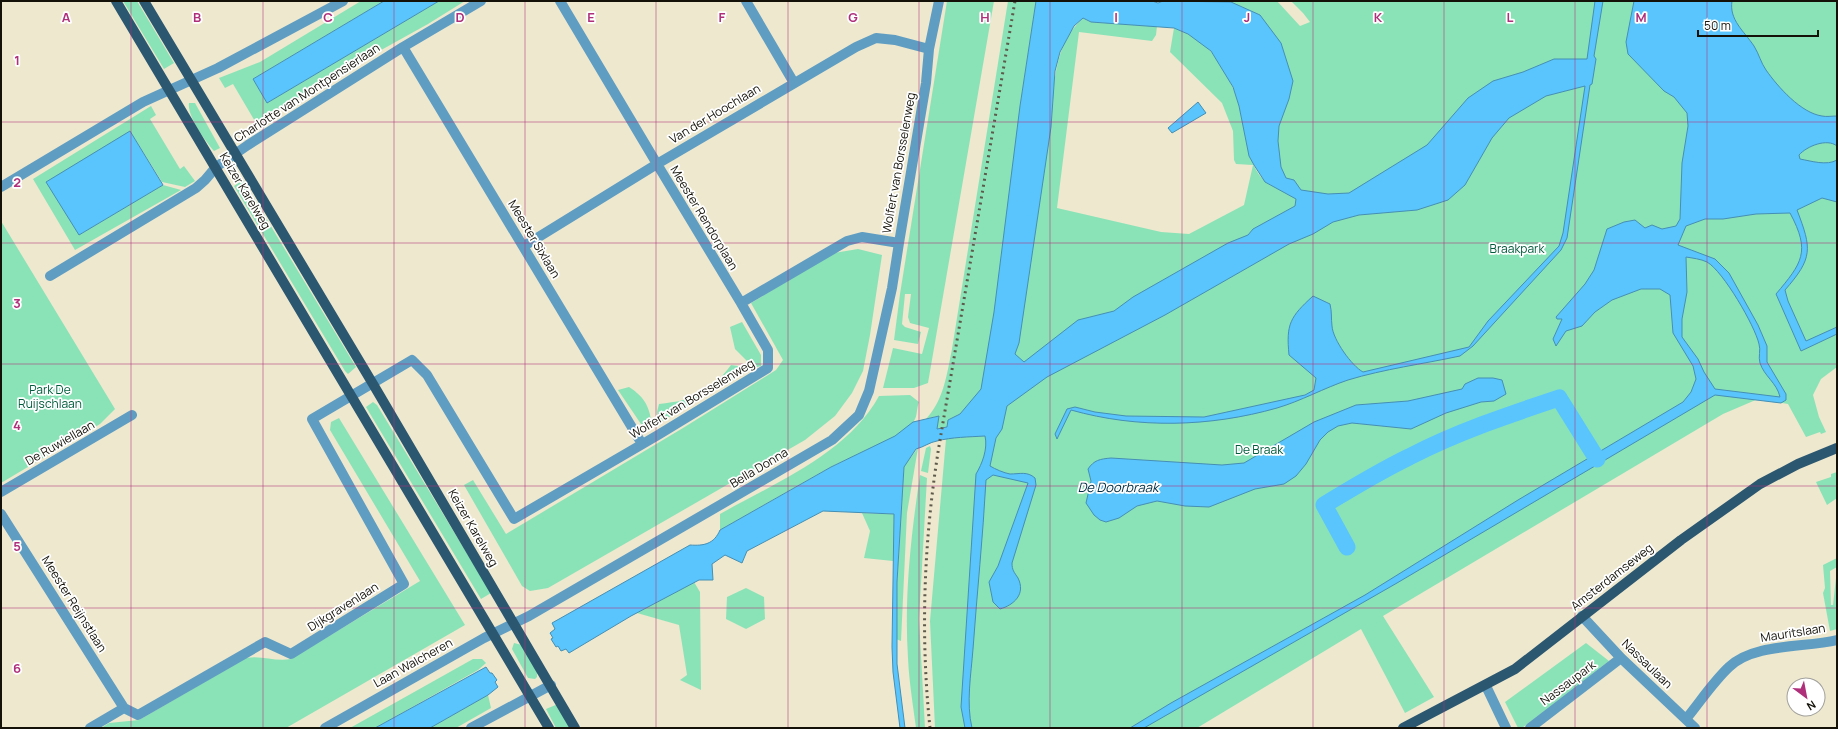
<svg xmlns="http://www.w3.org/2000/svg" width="1838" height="729" font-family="Manrope,sans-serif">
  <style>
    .green { fill: #8ae3b7 }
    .water { fill: #5ac5fd; stroke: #458fb4; fill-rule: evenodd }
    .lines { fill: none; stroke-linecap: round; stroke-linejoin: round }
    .canal { stroke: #5ac5fd; stroke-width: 17 }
    .minor { stroke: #5f9dc2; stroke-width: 10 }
    .major { stroke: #2c5770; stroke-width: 10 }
    .rail { stroke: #5d5a4b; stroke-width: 3; stroke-dasharray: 2 4; stroke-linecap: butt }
    .grid { fill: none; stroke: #af2f7b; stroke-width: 1; stroke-opacity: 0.55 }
    .labels { text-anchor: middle; stroke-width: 3.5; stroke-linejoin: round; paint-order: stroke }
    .street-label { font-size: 12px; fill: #131108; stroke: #fff }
    .park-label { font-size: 12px; fill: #005c3c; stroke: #fff }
    .water-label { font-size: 13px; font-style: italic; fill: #002e44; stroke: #fff }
    .grid-label { font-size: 13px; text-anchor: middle; font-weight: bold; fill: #af2f7b; stroke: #fff; stroke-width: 3.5; stroke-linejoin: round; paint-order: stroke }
  </style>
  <rect width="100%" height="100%" fill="#eee8ce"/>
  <path class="green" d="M123 1H137L174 63 164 69Z
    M361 1H384L253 79 267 103 439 1H465L428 24 356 64 256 123 233 84 225 88 219 78 260 62Z
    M947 1H994L928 383 914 388H883L893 348 922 354 929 328 910 323 908 317 911 294H905L902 324 905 327 921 332 918 344 894 340 900 294Z
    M1008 1H1036L1020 106 1051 127C1054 89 1052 46 1083 18L1091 22 1157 26 1156 35 1152 41 1079 32 1057 208 1161 232 1189 234 1244 205 1253 165 1236 164 1234 160 1233 131 1222 103 1170 52 1174 28C1187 33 1203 41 1212 53 1224 68 1233 86 1239 104 1247 130 1245 175 1275 187L1260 15 1224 1H1277L1300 26 1310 22 1303 13 1291 1H1837V367L1821 379 1813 395 1819 417 1826 432 1821 434 1820 432 1806 437 1788 404 1758 399 1723 414 1383 616 1434 697 1405 713 1361 629 1197 728H935L930 621 946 439 966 408 960 414 948 420 947 427 937 429 938 416 926 419C944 400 947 373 952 349Z
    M189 103H195L220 148 214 151C205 141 187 116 189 103Z
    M151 106 156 115 150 119 180 169 184 166 195 181 185 187 162 182 130 131 79 235 163 185 181 190 75 250 33 179Z
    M243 180 356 367 348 374 345 371 234 186Z
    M1 221 115 409 100 424 1 483Z
    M858 249 882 255 870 335 863 371 852 393 835 416 805 440 548 588 530 591 522 586 464 485 473 480 506 534 683 428 776 370 783 360 751 303 834 253Z
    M742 322 761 355V366L754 368 735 349 730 327Z
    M731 365 738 366 744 373 659 423 657 412 659 404C695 400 709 394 731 365Z
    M629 387C646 398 650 408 652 427H643L618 390Z
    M910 395 919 402C916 409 918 417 913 422 895 443 855 454 831 467 793 488 757 509 720 530V514C775 483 848 453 879 396Z
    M373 402 377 405 491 593 481 599 366 407Z
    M339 418 465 625 286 728H101L109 723 139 720 246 658C262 655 275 662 291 659L420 581 330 430 331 422Z
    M930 446 931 449 928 473 921 471 926 448Z
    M918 448 907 513 901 641 896 639 897 582 904 466Z
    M1837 472V498L1827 505 1816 482 1831 477V474Z
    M920 475 927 478 919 619 925 728H916C913 705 909 681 908 658 904 597 911 535 920 475Z
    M862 513 894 514 893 561 864 558 870 531Z
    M1837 558V567L1830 571 1831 605H1833L1837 569V629L1830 631 1823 593 1825 588 1823 565Z
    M694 582 700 592 701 690 680 680 687 675 679 625 637 613Z
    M746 588 764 597 765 619 746 629 726 619 727 597Z
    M514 643 522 645 537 672V677L535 679 528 678 512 649Z
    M1586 643 1609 661 1522 728H1518L1505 702Z
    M473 659H482L486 663 478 670 375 728H350Z
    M488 695 491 708 456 728H430Z
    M558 704 570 728H556L546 709Z"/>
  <path class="water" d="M384 1H439L267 103 253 79Z
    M1036 1H1152L1158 3 1163 1 1231 2 1260 15 1281 43 1293 81 1289 99 1279 126 1278 141 1281 167 1286 178 1294 180 1301 190 1328 194 1349 193 1427 145 1468 98 1493 81 1523 72 1554 59H1587L1595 1H1603L1594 56 1596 59 1592 84 1590 85 1567 238 1561 250 1473 346 1460 356C1423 364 1384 369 1348 380 1324 388 1301 401 1277 408 1210 427 1138 429 1071 410L1057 439 1055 434 1067 409 1075 407 1095 412 1126 416 1204 417 1305 395 1314 390 1316 378 1289 355C1286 324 1290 317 1313 296L1330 304C1332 312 1331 318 1332 326 1333 340 1352 366 1363 372L1469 347 1488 321 1559 246 1563 233 1585 86 1546 96 1509 118 1492 138 1465 185 1448 200 1417 210 1359 215 1333 222 1313 234 1289 244 1165 315 1047 377 1007 406 1002 429 996 438 990 466C995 469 1004 473 1010 474 1020 474 1027 471 1035 478L1036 485 1012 563C1012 570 1014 572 1018 578 1026 594 1014 605 1000 609L993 602 989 582 998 566 1028 483 993 475 986 480C983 536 977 593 973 649 971 675 966 703 972 728H965L961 707 976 474C982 464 988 449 985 436 969 437 952 437 937 441 930 442 924 447 916 449L904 467 897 582V664L905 728H900L893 672 892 647 894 514 823 511 747 551 742 563 725 555 712 564 713 580H699L631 616 569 653 566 649 561 651 558 646 556 647 551 639 553 638 550 633 555 629 552 623 690 545C704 546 714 544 720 530L831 467 895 436 913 422 939 416 937 429 947 427 948 420 960 414 981 389 994 312 1020 106ZM1083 18 1091 22 1174 28 1188 34 1211 51 1233 87 1239 106 1249 156 1254 165 1265 182 1296 199 1295 206 1253 229 1248 235 1228 243 1133 297 1114 311 1078 320 1024 362 1015 354 1019 343 1051 127 1055 71 1060 52 1074 26Z
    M1634 1H1732C1729 20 1744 31 1754 46 1759 54 1761 63 1766 70 1778 87 1801 113 1822 116 1826 117 1832 116 1837 116V146C1827 138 1807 146 1799 155L1800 159C1811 161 1827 166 1837 160V202L1822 198 1797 210C1812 249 1813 258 1785 290L1788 301 1806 341 1837 327V334L1801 351 1776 294C1802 263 1811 252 1790 213L1756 214 1723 219H1705L1686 226 1678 245 1715 259 1729 273 1758 325 1767 346V362L1786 394V400L1781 403 1715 395 1397 583 1144 728H1130L1171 703 1365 595 1518 500 1683 402 1691 392 1696 379 1693 366 1673 333 1670 295 1660 289H1641L1612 300 1595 312 1582 326 1566 331 1556 346 1553 339 1562 319H1557L1556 317 1585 284 1594 270 1607 229 1624 222 1635 220 1645 228 1652 225 1662 229 1676 226 1680 219 1682 163 1688 126 1687 113 1674 97 1664 91 1628 54 1626 42ZM1686 257C1692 258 1701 259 1707 262 1723 271 1755 326 1759 344 1761 350 1758 357 1760 363 1764 376 1777 383 1780 397L1715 389 1704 372 1698 359 1682 337V319L1687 292Z
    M1198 102 1206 113 1172 133 1168 128Z
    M130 131 163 185 79 235 46 182Z
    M1478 378H1493L1502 380 1506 394 1494 401 1481 402 1446 413 1411 429 1352 423 1338 426 1328 432 1320 440 1306 464 1296 476 1284 484 1255 489 1209 507 1185 506 1157 501 1137 506 1119 518 1106 522 1100 520 1094 515 1086 503 1091 481 1088 469C1094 460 1100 459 1111 458L1222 465 1244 463 1314 422 1356 405 1408 401 1462 389 1465 384Z
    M486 667 490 673H492L497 680 495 682 498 687 488 695 430 728H375Z"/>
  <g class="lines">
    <path class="canal" d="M1347 547 1324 505C1352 488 1380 471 1409 457 1457 432 1508 415 1559 398L1597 459"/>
    <path class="minor" d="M560 1 657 164 741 303
      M746 1 794 83
      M403 47 642 444
      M1 187 143 102 218 68 343 1
      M524 246 657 164 856 47 876 38 895 40 929 49
      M50 276 196 188 205 180 216 167 248 145 403 47 481 1
      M1 492 132 415
      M1 514 124 708
      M1582 616 1621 658 1695 728
      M1486 686 1506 728
      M1686 719C1700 702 1713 682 1729 667 1754 643 1804 648 1837 640
      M90 728 124 708 138 715 265 642 291 654 404 584 312 419 412 360 427 375 514 519 658 435 768 368V350L741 303 847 241 862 237 899 243 926 83 929 49 939 1
      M325 728 484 638 529 616 832 440 859 415 869 391 892 288 899 243
      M471 728 551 685
      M1530 728 1621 658"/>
    <path class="major" d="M116 1 549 728
      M144 1 373 384 575 728
      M1403 728 1515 669 1681 540 1760 484 1798 464 1837 448"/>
    <path class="rail" d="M930 728C920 632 924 535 940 440L1015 1"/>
  </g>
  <path class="grid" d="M131 1V728M263 1V728M394 1V728M525 1V728M656 1V728M788 1V728M919 1V728M1050 1V728M1182 1V728M1313 1V728M1444 1V728M1575 1V728M1707 1V728M1 122H1837M1 243H1837M1 364H1837M1 486H1837M1 608H1837"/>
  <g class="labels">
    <g class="street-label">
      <text transform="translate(307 93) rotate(-33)" y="4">Charlotte van Montpensierlaan</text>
      <text transform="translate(715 114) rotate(-31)" y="4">Van der Hoochlaan</text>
      <text transform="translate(899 163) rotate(-80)" y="4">Wolfert van Borsselenweg</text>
      <text transform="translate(245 191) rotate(59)" y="4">Keizer Karelweg</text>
      <text transform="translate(704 218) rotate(59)" y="4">Meester Rendorplaan</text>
      <text transform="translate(534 239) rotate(59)" y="4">Meester Sixlaan</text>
      <text transform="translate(692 399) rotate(-31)" y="4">Wolfert van Borsselenweg</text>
      <text transform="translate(60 443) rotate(-30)" y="4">De Ruwiellaan</text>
      <text transform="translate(759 468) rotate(-31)" y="4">Bella Donna</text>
      <text transform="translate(473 528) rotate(60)" y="4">Keizer Karelweg</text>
      <text transform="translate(1612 577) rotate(-38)" y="4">Amsterdamseweg</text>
      <text transform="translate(74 604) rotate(58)" y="4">Meester Reijnstlaan</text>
      <text transform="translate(343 607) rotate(-32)" y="4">Dijkgravenlaan</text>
      <text transform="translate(1793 633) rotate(-9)" y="4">Mauritslaan</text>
      <text transform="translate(413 663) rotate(-29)" y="4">Laan Walcheren</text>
      <text transform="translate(1647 664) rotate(44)" y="4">Nassaulaan</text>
      <text transform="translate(1568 683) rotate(-37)" y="4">Nassaupark</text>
    </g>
    <g class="park-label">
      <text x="1517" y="253">Braakpark</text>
      <text x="50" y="394">Park De<tspan x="50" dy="14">Ruijschlaan</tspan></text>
      <text x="1259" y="454">De Braak</text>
    </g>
    <g class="water-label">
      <text x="1118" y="492">De Doorbraak</text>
    </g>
  </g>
  <g class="grid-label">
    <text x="66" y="22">A</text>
    <text x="197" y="22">B</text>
    <text x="328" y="22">C</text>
    <text x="460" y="22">D</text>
    <text x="591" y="22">E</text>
    <text x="722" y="22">F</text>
    <text x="853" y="22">G</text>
    <text x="985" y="22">H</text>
    <text x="1116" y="22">I</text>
    <text x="1247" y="22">J</text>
    <text x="1378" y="22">K</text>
    <text x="1510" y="22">L</text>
    <text x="1641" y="22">M</text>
    <text x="17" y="65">1</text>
    <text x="17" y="187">2</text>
    <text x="17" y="308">3</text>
    <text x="17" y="430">4</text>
    <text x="17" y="551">5</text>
    <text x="17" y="673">6</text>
  </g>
  <rect width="1838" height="729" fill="none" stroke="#131108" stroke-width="4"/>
  <g transform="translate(1806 697) rotate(148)"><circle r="19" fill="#ffffff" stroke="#a1a09c"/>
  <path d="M0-3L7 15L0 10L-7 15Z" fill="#af2f7b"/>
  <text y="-6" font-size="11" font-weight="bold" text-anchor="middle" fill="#131108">N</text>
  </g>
  <path d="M1698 30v6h120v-6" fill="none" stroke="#131108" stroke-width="2"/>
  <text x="1704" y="30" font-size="12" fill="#131108" stroke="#ffffff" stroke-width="3" paint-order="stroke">50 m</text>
</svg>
